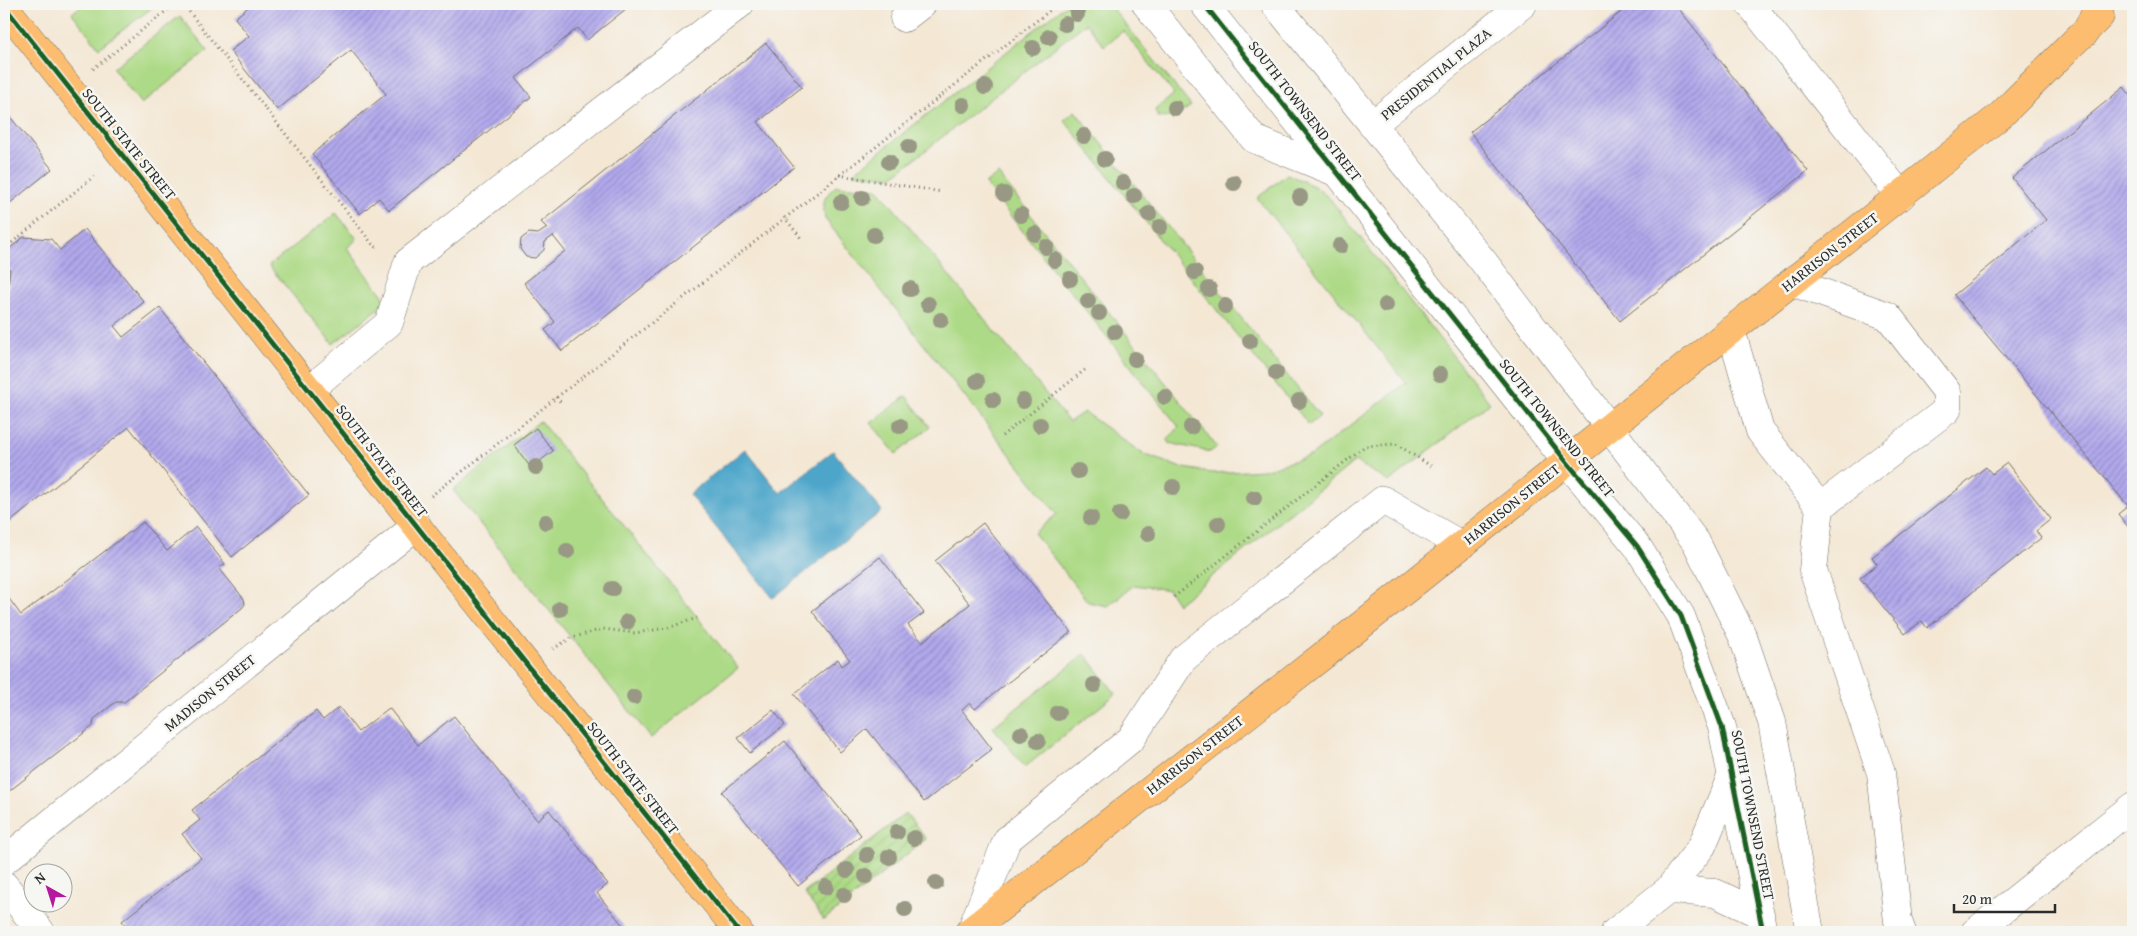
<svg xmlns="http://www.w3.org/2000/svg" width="2137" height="936" font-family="'Gentium Book Plus',serif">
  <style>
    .green { fill: #adda86; stroke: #6c8258 }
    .garden { fill: url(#garden-furrows); stroke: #6c8258 }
    .water { fill: #4da6ca; stroke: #3c687a }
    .building { fill: url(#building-hatch) }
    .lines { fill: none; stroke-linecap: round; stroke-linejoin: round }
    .minor-casing { stroke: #716d66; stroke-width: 29 }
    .major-casing { stroke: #716d66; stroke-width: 29 }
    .highway-casing { stroke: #716d66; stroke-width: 29 }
    .path { stroke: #716d66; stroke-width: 3; stroke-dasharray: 1 4; stroke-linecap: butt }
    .minor { stroke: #fff; stroke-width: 28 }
    .major { stroke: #fcbd6f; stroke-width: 28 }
    .highway { stroke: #fcbd6f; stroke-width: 28 }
    .cycleway-casing { stroke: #f6f6f2; stroke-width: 8 }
    .cycleway { stroke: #1b5e20; stroke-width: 5 }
    .tree { fill: #989884 }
    .labels { text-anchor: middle; stroke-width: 5; stroke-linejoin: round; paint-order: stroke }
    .street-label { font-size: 15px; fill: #2b2b2b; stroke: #f6f6f2 }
  </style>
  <defs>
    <pattern id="garden-furrows" width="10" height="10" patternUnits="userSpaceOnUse" patternTransform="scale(1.25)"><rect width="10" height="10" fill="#adda86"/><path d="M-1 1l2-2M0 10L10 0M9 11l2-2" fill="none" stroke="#95bb74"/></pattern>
    <pattern id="building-hatch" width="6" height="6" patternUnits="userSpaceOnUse" patternTransform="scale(1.25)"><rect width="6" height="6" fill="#b2a9ed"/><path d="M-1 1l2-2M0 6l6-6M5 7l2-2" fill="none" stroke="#918ac0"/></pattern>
  </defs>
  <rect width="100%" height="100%" fill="#f6f6f2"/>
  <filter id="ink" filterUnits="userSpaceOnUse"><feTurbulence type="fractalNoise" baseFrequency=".02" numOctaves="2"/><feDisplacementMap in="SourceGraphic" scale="10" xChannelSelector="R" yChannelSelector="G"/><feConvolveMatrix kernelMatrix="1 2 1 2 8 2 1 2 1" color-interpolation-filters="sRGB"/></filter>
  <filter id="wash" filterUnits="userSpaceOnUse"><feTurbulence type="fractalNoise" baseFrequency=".0096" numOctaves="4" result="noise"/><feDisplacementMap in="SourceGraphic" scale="20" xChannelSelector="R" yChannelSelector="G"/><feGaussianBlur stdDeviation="1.12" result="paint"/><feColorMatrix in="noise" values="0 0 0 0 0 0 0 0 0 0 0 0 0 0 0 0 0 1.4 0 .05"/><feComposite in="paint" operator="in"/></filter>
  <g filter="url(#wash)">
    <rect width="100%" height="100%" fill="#f4e8d5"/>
    <path class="green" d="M84 4H157L99 48 72 13Z
      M1067 4H1109L1191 106C1181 113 1171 120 1158 117L1155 110 1174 94 1123 31 1104 46 1086 23 892 177 853 173Z
      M180 16 208 51 141 104 113 68Z
      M1075 111 1320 416 1309 425 1064 120Z
      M998 174 1217 447 1210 452 1169 443 1167 440 1179 427 985 184Z
      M1287 174 1316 187 1330 199 1490 403 1389 482 1355 461 1178 604 1169 590 1134 585 1108 606 1088 602 1034 533 1057 514 825 219C823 201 822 198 836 186L878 189 1069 422 1084 412 1143 454 1179 467 1212 473 1264 470 1312 455 1406 383 1257 198Z
      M336 213 357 239 347 248 384 297 383 305 333 344 269 266Z
      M906 396 930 427 896 454 871 423Z
      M540 421 738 668 651 738 453 490Z
      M1085 654 1116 694 1025 767 993 727Z"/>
    <path class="garden" d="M906 813 926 839 824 920 804 893Z"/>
    <path class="water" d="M745 449 780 493 833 451 882 511 773 598 689 494Z"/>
    <g id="blocks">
      <path class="building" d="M252 4H632L587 40 578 28 516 78 531 97 389 210 379 198 360 214 312 154 386 94 351 50 277 110 230 51 249 36 235 18Z
        M1631 4H1675L1808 171 1620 321 1470 132Z
        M766 43 802 87 758 122 794 167 562 351 545 330 555 322 524 283 565 251 553 236 545 242 544 250 535 258 526 257 520 249 521 239 529 233 538 234 547 228 541 222Z
        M2124 87 2133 99V533L2118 514 2128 506 1954 295 2046 220 2012 178Z
        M4 109 52 169 4 208Z
        M85 229 144 302 114 326 123 337 160 308 309 495 232 557 129 427 4 527V301L7 298 10 269 4 268V253L24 237 51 239 60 250Z
        M536 428 553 451 531 468 514 445Z
        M2007 463 2051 519 2036 531 2041 538 1927 628 1922 621 1905 634 1860 578 1877 564 1872 557 1986 467 1992 474Z
        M143 522 167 551 196 527 225 564 219 568 244 599 245 604 242 608 124 702H116L94 719 93 726 4 795V592L21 615Z
        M983 523 1071 632 975 709 970 703 962 710 992 749 924 802 867 729 840 752 794 694 838 659 842 666 850 660 812 611 880 557 924 613 908 625 922 642 970 604 935 561Z
        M339 707 358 732 389 708 418 745 454 716 537 820 549 810 608 884 597 893 628 932H131L122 921 201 858 182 834 200 820 192 810 316 711 323 720Z
        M773 710 785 725 750 753 738 738Z
        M785 741 861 835 798 886 722 792Z"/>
    </g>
  </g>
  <g filter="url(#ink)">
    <use href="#blocks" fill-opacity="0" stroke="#716d66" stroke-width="1"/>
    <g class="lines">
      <defs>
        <path id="minor" d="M1146 4 1254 139 1338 173
          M1204 4 1566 461 1637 546 1681 616 1722 727 1763 932
          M1275 4 1483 261 1696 542 1743 637 1772 722 1810 932
          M1750 4 1901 196
          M904 18 922 4
          M1372 125 1523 4
          M1731 330 1760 431 1820 507 1947 410V392L1888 316 1792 282
          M309 390 389 323 408 262 740 4
          M1820 507 1813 570 1881 773 1898 921 1902 932
          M4 861 417 525
          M4 885 41 932
          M1668 890 1715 893 1760 914
          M971 931 1007 840 1131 739 1183 659 1383 500 1461 545
          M1615 932 1668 890 1702 846 1732 775
          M1975 932 2133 806"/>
        <path id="major" d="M4 6 739 932
          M969 932 1325 654 2001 115 2100 16"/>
        <path id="highway" d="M2084 34 2101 4"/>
      </defs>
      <use href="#minor" class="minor-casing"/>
      <use href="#major" class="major-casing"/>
      <use href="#highway" class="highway-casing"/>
      <path class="path" d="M183 4 374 246 380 249
        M93 69 175 4
        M839 175 942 192
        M784 217 801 238
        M4 249 97 174
        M556 397 562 404
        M1002 436 1086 369
        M431 496 1058 4
        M1174 597 1365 446 1396 444 1431 466
        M553 649 571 638 603 629 635 633 667 628 697 618"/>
      <use href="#minor" class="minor"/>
      <use href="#major" class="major"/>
      <use href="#highway" class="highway"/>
      <defs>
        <path id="cycleway" d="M1204 4 1566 461 1637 546 1681 616 1722 727 1763 932
          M4 6 739 932"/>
      </defs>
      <use href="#cycleway" class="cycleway-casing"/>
      <use href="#cycleway" class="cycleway"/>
    </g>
    <g class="tree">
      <circle cx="1077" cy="14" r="8"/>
      <circle cx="1065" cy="24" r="8"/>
      <circle cx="1049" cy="37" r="8"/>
      <circle cx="1033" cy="48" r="8"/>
      <circle cx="985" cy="87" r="8"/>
      <circle cx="963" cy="105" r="8"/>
      <circle cx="1175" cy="108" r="8"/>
      <circle cx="1084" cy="136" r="8"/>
      <circle cx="909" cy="147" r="8"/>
      <circle cx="1105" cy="159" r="8"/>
      <circle cx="889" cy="162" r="8"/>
      <circle cx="1123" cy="183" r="8"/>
      <circle cx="1234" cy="183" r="8"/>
      <circle cx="1004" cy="194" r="8"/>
      <circle cx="1134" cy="196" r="8"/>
      <circle cx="1300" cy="197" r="8"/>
      <circle cx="862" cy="198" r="8"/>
      <circle cx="841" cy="202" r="8"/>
      <circle cx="1149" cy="214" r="8"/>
      <circle cx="1021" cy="215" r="8"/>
      <circle cx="1160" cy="227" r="8"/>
      <circle cx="1035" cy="234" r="8"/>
      <circle cx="874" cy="235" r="8"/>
      <circle cx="1340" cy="246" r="8"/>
      <circle cx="1046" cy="247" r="8"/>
      <circle cx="1055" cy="260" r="8"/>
      <circle cx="1195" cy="272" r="8"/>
      <circle cx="1070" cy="279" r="8"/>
      <circle cx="910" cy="289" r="8"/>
      <circle cx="1209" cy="289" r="8"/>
      <circle cx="1088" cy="301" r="8"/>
      <circle cx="928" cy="304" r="8"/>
      <circle cx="1386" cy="305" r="8"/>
      <circle cx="1225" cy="306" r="8"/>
      <circle cx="1099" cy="313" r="8"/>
      <circle cx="941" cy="320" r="8"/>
      <circle cx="1115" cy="332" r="8"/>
      <circle cx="1250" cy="341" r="8"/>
      <circle cx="1135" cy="359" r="8"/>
      <circle cx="1276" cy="373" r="8"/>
      <circle cx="1440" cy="374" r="8"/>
      <circle cx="977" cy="381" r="8"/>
      <circle cx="1165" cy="397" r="8"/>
      <circle cx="993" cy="400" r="8"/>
      <circle cx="1023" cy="401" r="8"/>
      <circle cx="1299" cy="401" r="8"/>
      <circle cx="1040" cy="425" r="8"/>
      <circle cx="900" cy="426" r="8"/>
      <circle cx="1191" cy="427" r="8"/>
      <circle cx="536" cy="467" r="8"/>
      <circle cx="1078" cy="471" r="8"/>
      <circle cx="1173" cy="487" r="8"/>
      <circle cx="1254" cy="498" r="8"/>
      <circle cx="1120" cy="514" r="8"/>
      <circle cx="1091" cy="518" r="8"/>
      <circle cx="546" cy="522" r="8"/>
      <circle cx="1218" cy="524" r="8"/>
      <circle cx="1148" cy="534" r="8"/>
      <circle cx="567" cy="551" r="8"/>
      <circle cx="612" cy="589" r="8"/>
      <circle cx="560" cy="609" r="8"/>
      <circle cx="627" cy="622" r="8"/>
      <circle cx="1094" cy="685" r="8"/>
      <circle cx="634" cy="697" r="8"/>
      <circle cx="1058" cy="713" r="8"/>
      <circle cx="1021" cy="734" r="8"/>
      <circle cx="1038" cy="741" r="8"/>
      <circle cx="897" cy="832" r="8"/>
      <circle cx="914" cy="838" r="8"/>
      <circle cx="867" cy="855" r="8"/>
      <circle cx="889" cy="857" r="8"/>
      <circle cx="847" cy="870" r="8"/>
      <circle cx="866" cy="876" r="8"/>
      <circle cx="936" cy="883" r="8"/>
      <circle cx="826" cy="887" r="8"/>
      <circle cx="844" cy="895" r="8"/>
      <circle cx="905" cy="909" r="8"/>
    </g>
  </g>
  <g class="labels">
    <g class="street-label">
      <text transform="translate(1436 74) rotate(-39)" y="5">PRESIDENTIAL PLAZA</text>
      <text transform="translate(1305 111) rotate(52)" y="5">SOUTH TOWNSEND STREET</text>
      <text transform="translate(129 144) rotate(51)" y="5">SOUTH STATE STREET</text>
      <text transform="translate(1830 252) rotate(-38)" y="5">HARRISON STREET</text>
      <text transform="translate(1557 428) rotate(51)" y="5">SOUTH TOWNSEND STREET</text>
      <text transform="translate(382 461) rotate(52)" y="5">SOUTH STATE STREET</text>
      <text transform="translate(1512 504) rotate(-39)" y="5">HARRISON STREET</text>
      <text transform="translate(210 693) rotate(-39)" y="5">MADISON STREET</text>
      <text transform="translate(1195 755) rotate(-38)" y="5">HARRISON STREET</text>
      <text transform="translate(633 778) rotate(52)" y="5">SOUTH STATE STREET</text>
      <text transform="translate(1753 815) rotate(79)" y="5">SOUTH TOWNSEND STREET</text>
    </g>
  </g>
  <rect width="2137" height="936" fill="none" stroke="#f6f6f2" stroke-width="20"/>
  <g transform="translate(48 888) rotate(321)"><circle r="24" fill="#f6f6f2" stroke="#a5a5a2"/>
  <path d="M0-4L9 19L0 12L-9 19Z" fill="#b5179e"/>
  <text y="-8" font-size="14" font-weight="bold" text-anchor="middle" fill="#2b2b2b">N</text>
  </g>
  <path d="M1954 904v8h101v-8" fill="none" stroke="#2b2b2b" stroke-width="2.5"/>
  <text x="1962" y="904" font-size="15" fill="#2b2b2b" stroke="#f6f6f2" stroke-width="4" paint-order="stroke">20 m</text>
</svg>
